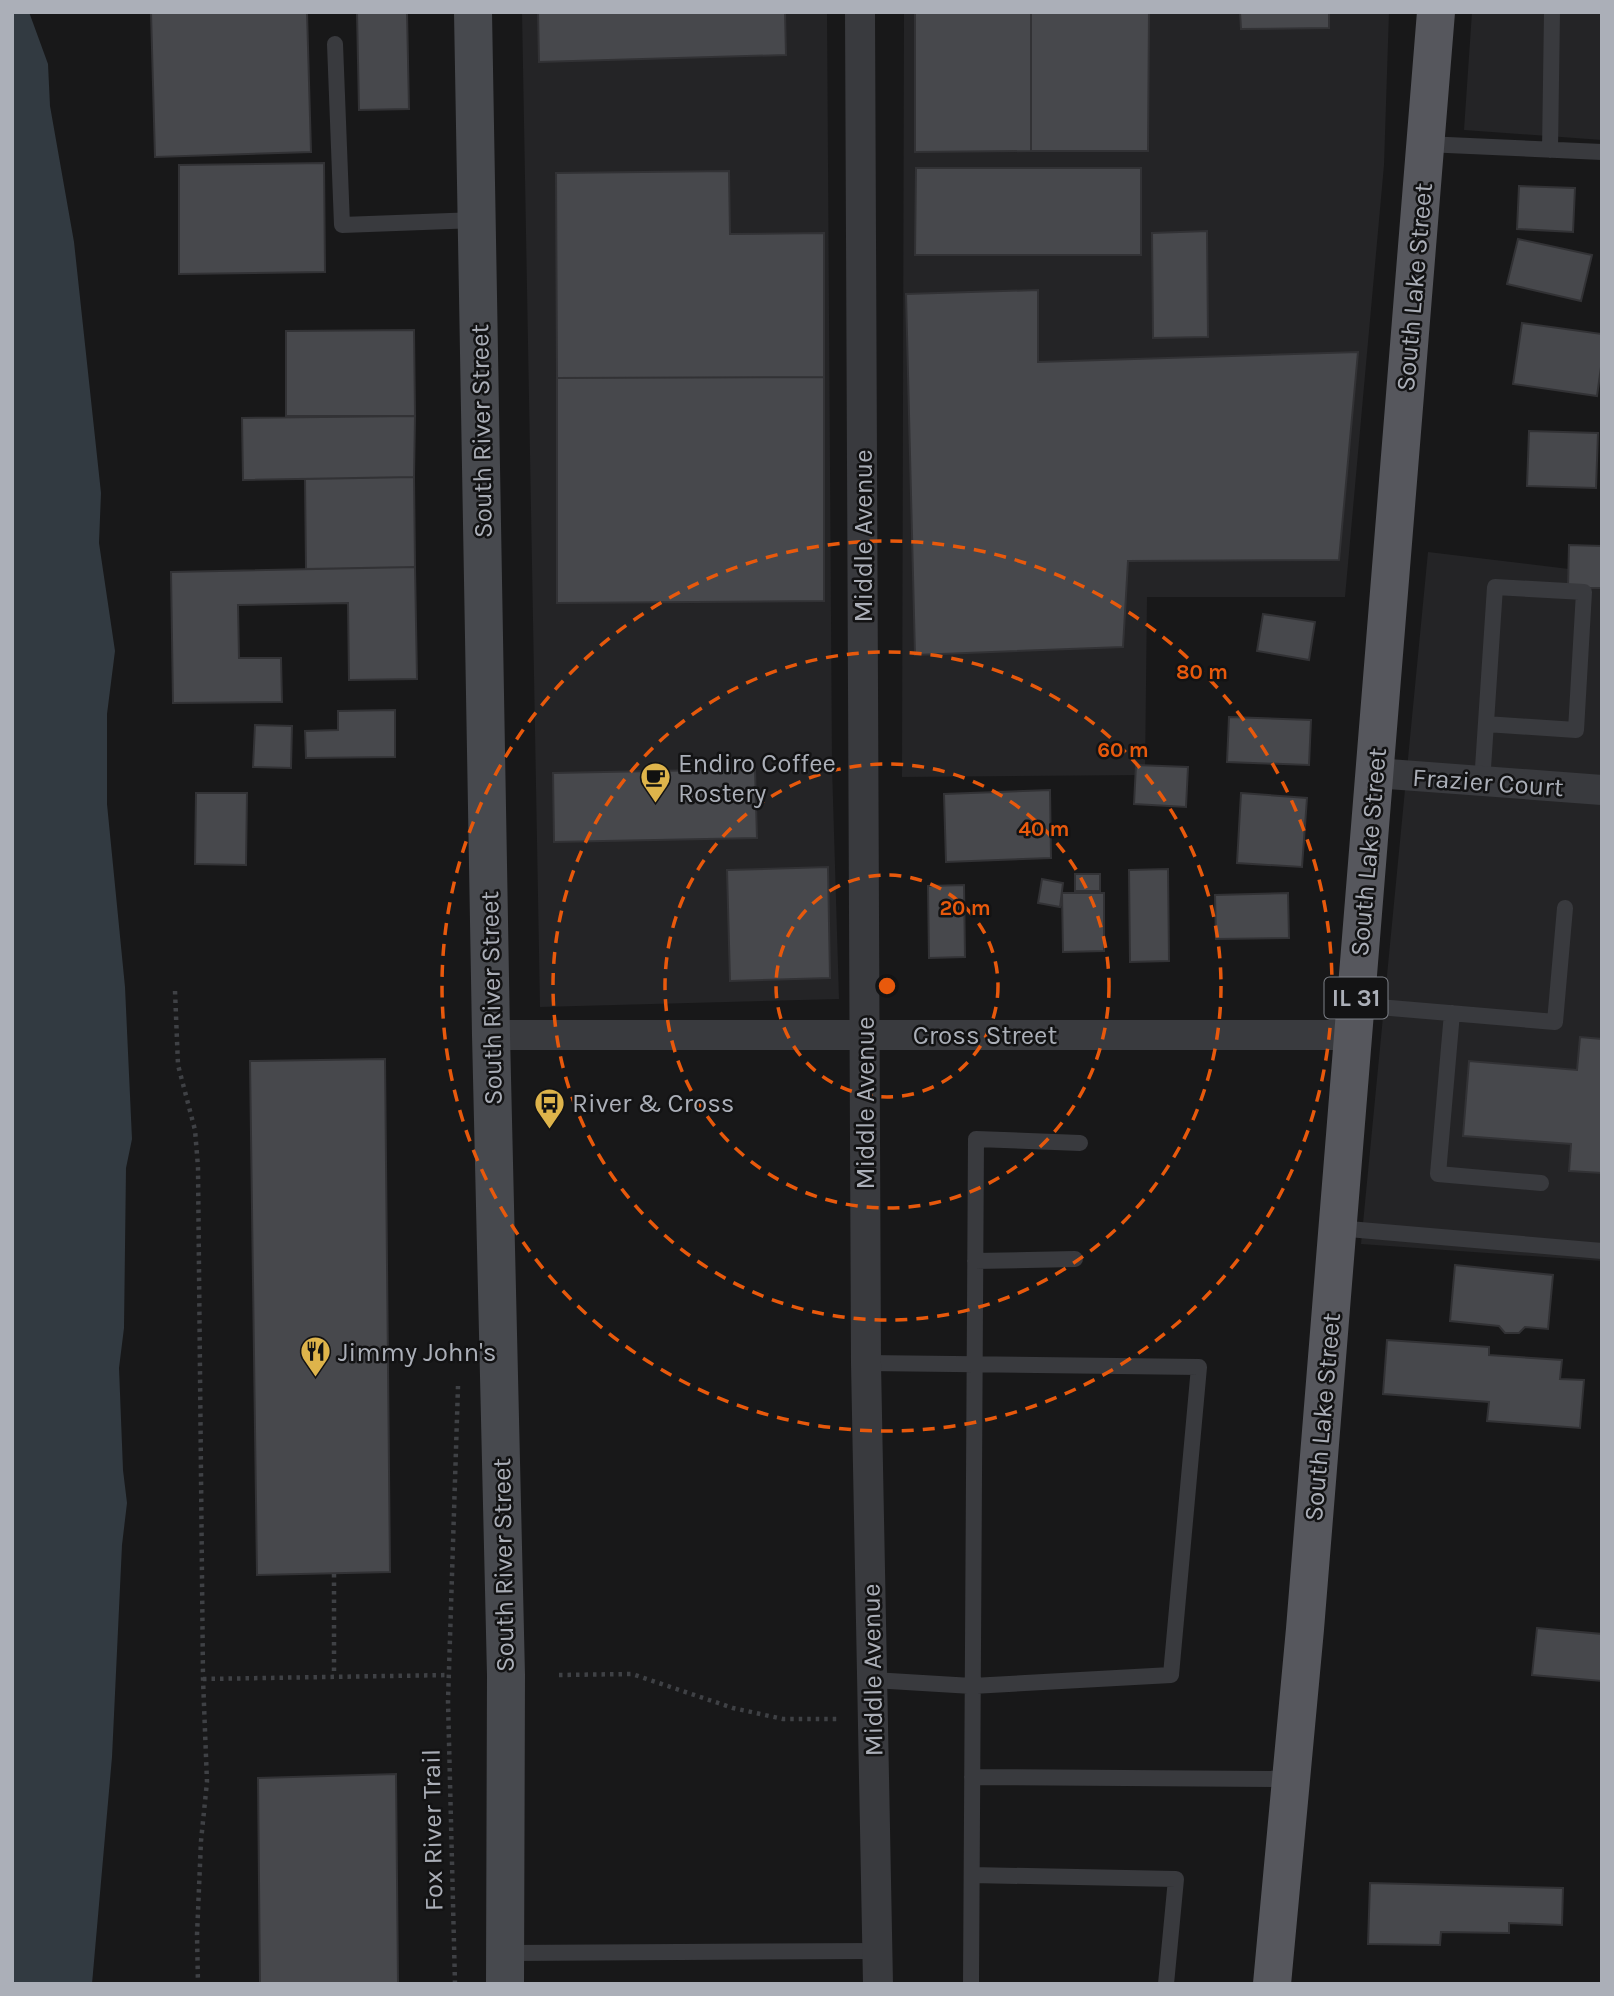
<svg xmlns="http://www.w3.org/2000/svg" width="1614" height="1996" font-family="Karla,sans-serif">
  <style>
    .built { fill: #242426 }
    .water { fill: #323a41 }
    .building { fill: #47484c; stroke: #323235; stroke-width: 2 }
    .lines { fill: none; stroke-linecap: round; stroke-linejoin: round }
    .path { stroke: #3f4145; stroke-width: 4.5; stroke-dasharray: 3.5 5; stroke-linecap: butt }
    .lane { stroke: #393a3e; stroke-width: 16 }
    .street { stroke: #393a3e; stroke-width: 30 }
    .secondary { stroke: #47494e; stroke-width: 38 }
    .primary { stroke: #56575d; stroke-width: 38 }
    .ring { fill: none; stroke: #e8590c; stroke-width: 3.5; stroke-dasharray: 12 9 }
    .labels { text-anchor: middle; stroke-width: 5; stroke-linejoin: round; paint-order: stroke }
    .shield { fill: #131314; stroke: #7d8087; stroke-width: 2 }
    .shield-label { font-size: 24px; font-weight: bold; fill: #abafb8 }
    .street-label { font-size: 26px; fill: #abafb8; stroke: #131314 }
    .poi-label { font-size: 26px; fill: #abafb8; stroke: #131314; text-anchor: start }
    .centre { fill: #e8590c; stroke: #131314; stroke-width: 3.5 }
    .ring-label { font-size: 21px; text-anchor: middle; font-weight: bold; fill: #e8590c; stroke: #131314; stroke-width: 5; stroke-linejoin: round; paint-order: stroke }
  </style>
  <rect width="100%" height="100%" fill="#181819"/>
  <path class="built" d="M522 12H827L832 766 839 999 540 1007Z
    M904 12H1389L1384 165 1345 597H1147L1145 775 902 777Z
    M1472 12H1602V140L1464 130Z
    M1428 552 1602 573V1261L1361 1244Z"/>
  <path class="water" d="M12 12H29L48 64 50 106 74 242 101 493 99 543 115 651 107 714V804L125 987 132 1139 126 1168 124 1328 119 1368 123 1470 127 1503 122 1545 112 1757 92 1984H12Z"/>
  <path class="building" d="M151 12H307L311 152 155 157Z
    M357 12H407L409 109 359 110Z
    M538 12H785L786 55 539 62Z
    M915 12H1031V151L915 152Z
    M1031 12H1149L1148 151H1031Z
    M1240 12H1329V28L1241 29Z
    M324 163 325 272 179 274V165Z
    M916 168H1141V255H915Z
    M729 171 730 234 824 233V377L557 378 556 173Z
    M1519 186 1575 188 1573 232 1517 229Z
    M1207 231 1208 337 1153 338 1152 233Z
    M1518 239 1592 255 1581 301 1507 284Z
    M1038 290V362L1358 352 1339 560 1128 561 1123 647 915 655 906 294Z
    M1522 323 1602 334V360L1597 396 1513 384Z
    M414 330 415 416H286V331Z
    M824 377V601L557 603V378Z
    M415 416 414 477 243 480 242 418Z
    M1529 431 1598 433 1596 488 1527 486Z
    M414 477 415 567 306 569 305 479Z
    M1569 545 1602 546V588H1568Z
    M415 567 417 679 349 680 348 603 238 605 239 658H281L282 702 173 703 171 572Z
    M1263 614 1315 622 1309 660 1257 651Z
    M395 710V757L306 758 305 731 338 730V711Z
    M1229 717 1311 720 1309 765 1227 762Z
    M255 725 292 726 291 768 253 767Z
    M1136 765 1188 767 1186 807 1134 804Z
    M755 769 757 838 554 842 553 773Z
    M1050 790 1051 858 946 862 944 794Z
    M196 793H247L246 865 195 864Z
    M1241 793 1307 798 1302 867 1237 863Z
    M828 867 830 978 730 981 727 870Z
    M1168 869 1169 961 1130 962 1129 870Z
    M1075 874H1100V891H1075Z
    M1042 879 1063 883 1060 907 1038 903Z
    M964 885 965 957 929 958 928 886Z
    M1062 893H1104V951L1063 952Z
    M1288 893 1289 938 1216 939 1215 895Z
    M1580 1037 1602 1039V1173L1569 1171 1571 1144 1463 1136 1469 1061 1577 1070Z
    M385 1059 390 1572 257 1575 250 1061Z
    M1455 1265 1553 1275 1548 1329 1525 1327 1519 1333H1505L1499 1326 1450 1321Z
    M1387 1340 1489 1347V1355L1562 1360 1560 1379 1584 1380 1580 1428 1487 1421 1489 1402 1383 1394Z
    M1537 1628 1602 1634V1681L1532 1675Z
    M396 1774 398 1984H260L258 1778Z
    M1370 1883 1563 1888 1562 1925 1509 1923V1933L1441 1932 1440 1945 1368 1944Z"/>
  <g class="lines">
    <path class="path" d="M175 991 178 1065 195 1130 198 1167 203 1679 207 1782 201 1841 197 1935 198 1984
      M334 1574V1676
      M559 1675 632 1674 733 1708 783 1719H841
      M203 1679 449 1675
      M455 1984 448 1701 458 1386"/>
    <path class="lane" d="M335 44 342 225 477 220
      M1425 144 1602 152
      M1550 150 1552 12
      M1482 783 1495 587 1584 592 1576 730 1486 724
      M1355 1005 1555 1022 1565 908
      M1452 1013 1438 1174 1541 1183
      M1337 1228 1602 1251
      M975 1261 1075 1259
      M866 1363 1199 1367 1171 1675 972 1686 873 1680
      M972 1777 1291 1779
      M972 1875 1176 1879 1166 1984
      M505 1953 878 1951
      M971 1984 976 1139 1080 1143"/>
    <path class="street" d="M860 12 866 1363 878 1984
      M1375 773 1602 790
      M491 1035H1353"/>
    <path class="secondary" d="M473 12 491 1035 506 1675 505 1984"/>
    <path class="primary" d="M1272 1984 1305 1629 1436 12"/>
  </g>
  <g class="ring">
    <circle cx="887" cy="986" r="111"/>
    <circle cx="887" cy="986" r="222"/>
    <circle cx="887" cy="986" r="334"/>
    <circle cx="887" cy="986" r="445"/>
  </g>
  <defs>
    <symbol id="cafe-pin" viewBox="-11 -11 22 30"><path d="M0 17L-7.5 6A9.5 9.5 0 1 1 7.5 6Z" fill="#deb44b" stroke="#131314"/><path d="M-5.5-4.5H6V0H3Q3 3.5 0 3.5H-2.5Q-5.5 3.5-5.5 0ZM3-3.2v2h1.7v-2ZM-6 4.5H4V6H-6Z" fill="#111"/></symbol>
    <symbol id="bus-pin" viewBox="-11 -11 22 30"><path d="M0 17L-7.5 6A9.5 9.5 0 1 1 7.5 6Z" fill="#deb44b" stroke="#131314"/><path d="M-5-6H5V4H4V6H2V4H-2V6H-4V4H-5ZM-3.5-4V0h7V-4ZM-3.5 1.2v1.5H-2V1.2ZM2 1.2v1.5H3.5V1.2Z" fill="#111"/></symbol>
    <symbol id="restaurant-pin" viewBox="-11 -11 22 30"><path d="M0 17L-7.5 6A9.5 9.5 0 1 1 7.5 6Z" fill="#deb44b" stroke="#131314"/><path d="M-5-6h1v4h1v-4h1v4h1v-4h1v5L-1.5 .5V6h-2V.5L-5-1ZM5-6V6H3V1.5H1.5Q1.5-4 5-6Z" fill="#111"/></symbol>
  </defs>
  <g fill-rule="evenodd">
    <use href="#cafe-pin" x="638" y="760" width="35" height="47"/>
    <use href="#bus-pin" x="532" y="1086" width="35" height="47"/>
    <use href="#restaurant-pin" x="298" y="1334" width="35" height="47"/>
  </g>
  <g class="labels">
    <rect class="shield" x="1324.5" y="977.5" width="63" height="41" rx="5"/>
    <g class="shield-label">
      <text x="1356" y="1006">IL 31</text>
    </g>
    <g class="street-label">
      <text transform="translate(1414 287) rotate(-85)" y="9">South Lake Street</text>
      <text transform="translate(481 431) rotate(-91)" y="9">South River Street</text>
      <text transform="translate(863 536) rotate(-90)" y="9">Middle Avenue</text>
      <text transform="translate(1488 782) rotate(4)" y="9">Frazier Court</text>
      <text transform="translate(1368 852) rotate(-85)" y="9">South Lake Street</text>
      <text transform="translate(491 998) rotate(-91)" y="9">South River Street</text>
      <text x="985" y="1044">Cross Street</text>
      <text transform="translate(865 1103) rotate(-90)" y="9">Middle Avenue</text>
      <text transform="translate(1322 1417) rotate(-85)" y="9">South Lake Street</text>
      <text transform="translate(503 1565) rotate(-91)" y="9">South River Street</text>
      <text transform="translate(872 1670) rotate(-91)" y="9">Middle Avenue</text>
      <text transform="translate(432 1830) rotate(-91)" y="9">Fox River Trail</text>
    </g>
    <g class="poi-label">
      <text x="678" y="772">Endiro Coffee<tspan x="678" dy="30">Rostery</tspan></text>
      <text x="572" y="1112">River &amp; Cross</text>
      <text x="338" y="1361">Jimmy John's</text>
    </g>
  </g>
  <circle cx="887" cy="986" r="10" class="centre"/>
  <g class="ring-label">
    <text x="1202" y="679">80 m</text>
    <text x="1123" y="757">60 m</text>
    <text x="1044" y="836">40 m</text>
    <text x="965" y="915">20 m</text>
  </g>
  <rect width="1614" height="1996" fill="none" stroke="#abafb8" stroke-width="28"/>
</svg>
